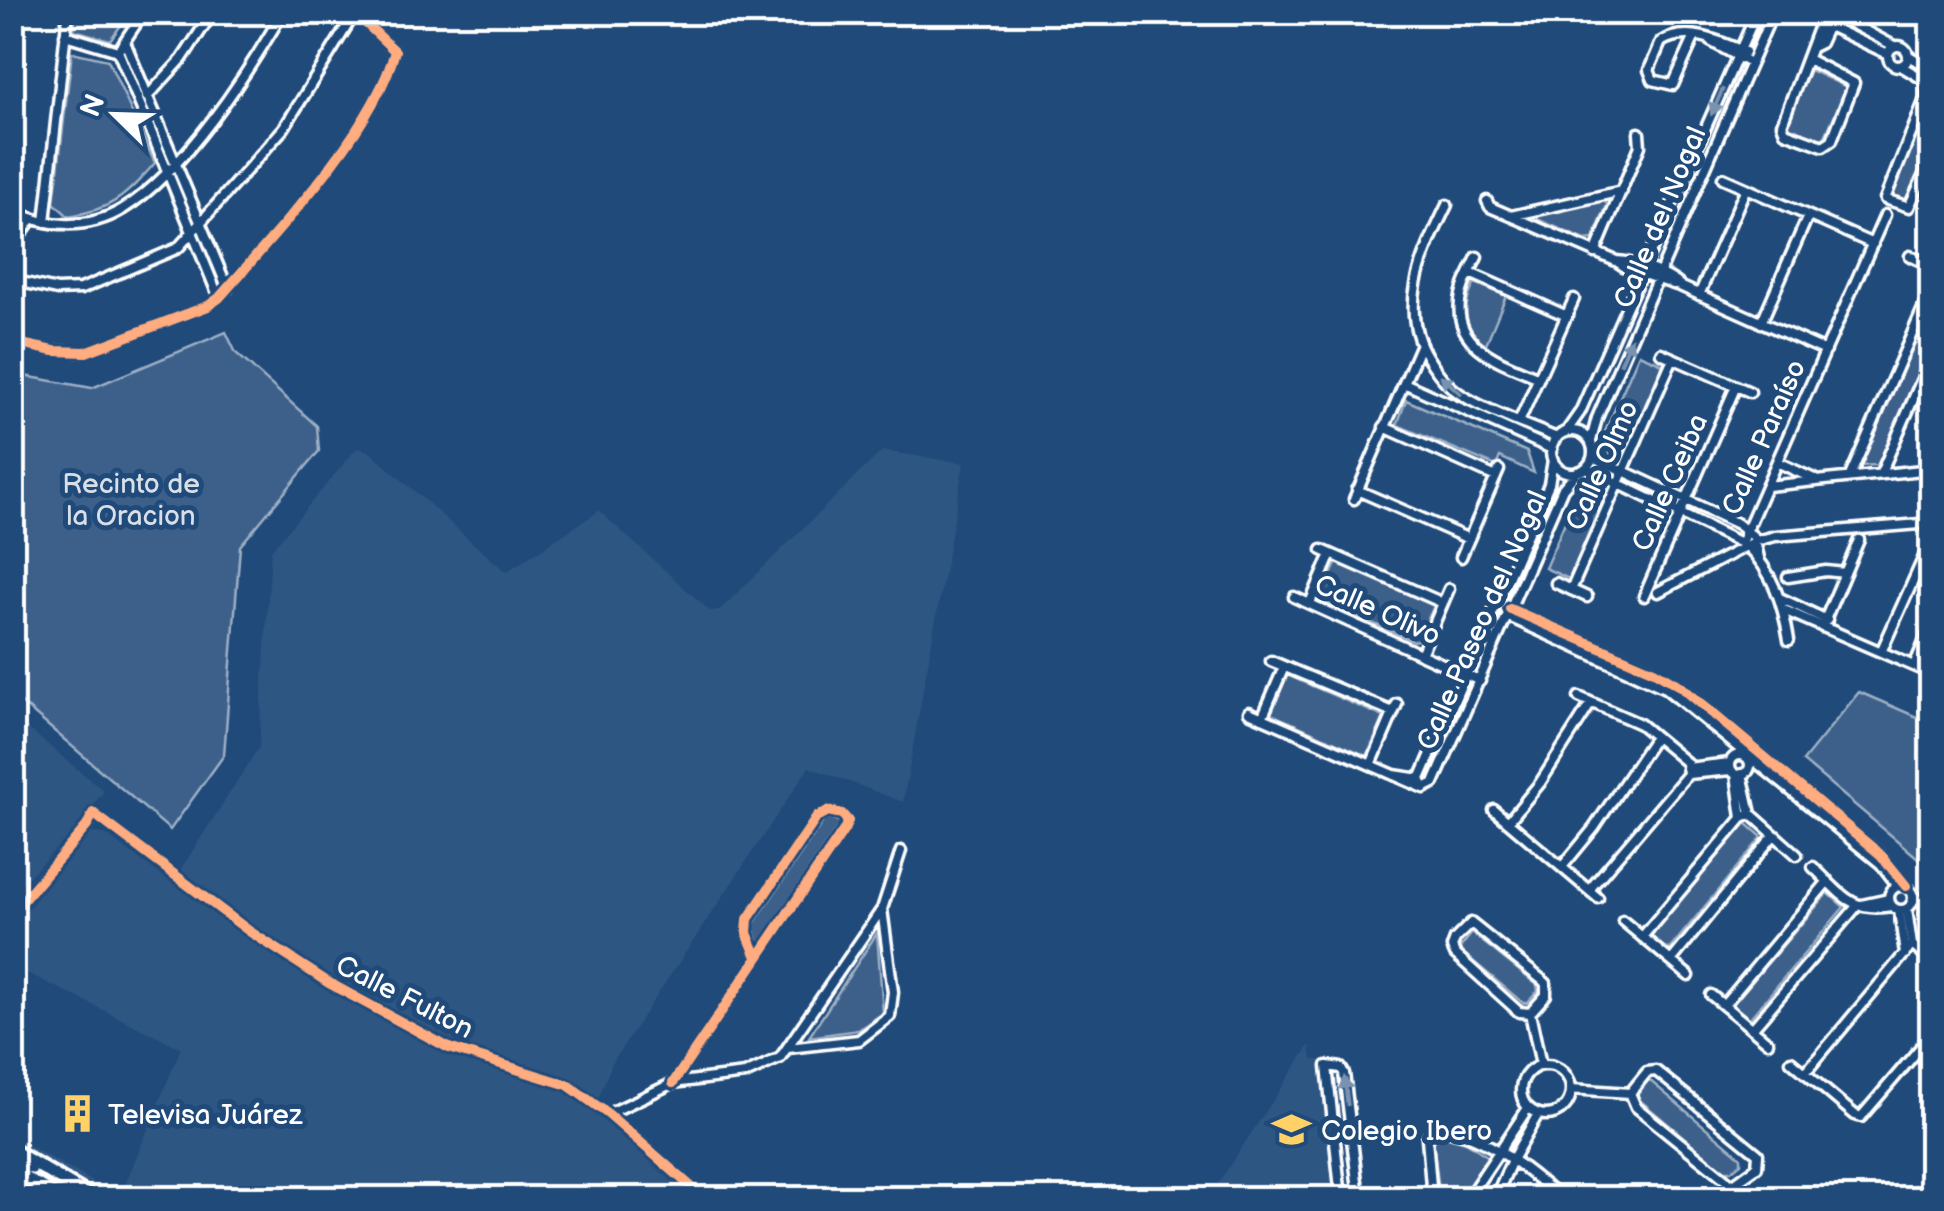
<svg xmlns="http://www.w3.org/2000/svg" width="1944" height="1211" font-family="'Balsamiq Sans',sans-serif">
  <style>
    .built { fill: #2e5683 }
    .green { fill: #3c618b; stroke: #9eb0c5; stroke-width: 2.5 }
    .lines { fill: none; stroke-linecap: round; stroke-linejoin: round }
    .street-casing { stroke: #fff; stroke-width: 15 }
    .primary-casing { stroke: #fff; stroke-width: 19 }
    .street { stroke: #1f4a7a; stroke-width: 8 }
    .primary { stroke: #1f4a7a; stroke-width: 11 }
    .cycleway-casing { stroke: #1f4a7a; stroke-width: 16 }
    .cycleway { stroke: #ffac80; stroke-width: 10 }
    .oneway { fill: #7992af }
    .labels { text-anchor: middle; stroke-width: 10; stroke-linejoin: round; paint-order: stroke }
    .street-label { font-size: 28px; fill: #fff; stroke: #1f4a7a }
    .park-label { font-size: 28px; fill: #d8dfe8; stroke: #1f4a7a }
    .poi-label { font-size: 28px; fill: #fff; stroke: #1f4a7a; text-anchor: start }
  </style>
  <rect width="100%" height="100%" fill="#1f4a7a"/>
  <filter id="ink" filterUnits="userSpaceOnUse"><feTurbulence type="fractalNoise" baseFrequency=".01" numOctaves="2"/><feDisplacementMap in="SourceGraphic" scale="20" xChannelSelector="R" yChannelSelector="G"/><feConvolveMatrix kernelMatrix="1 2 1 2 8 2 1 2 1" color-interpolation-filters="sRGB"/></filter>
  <g filter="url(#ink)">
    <path class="built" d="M357 448 369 451 506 572 599 511 710 611 720 610 882 451 964 463 903 802 809 767 612 1063 593 1112 691 1198H13L12 1136 120 1197 181 1048 13 966V935L18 921 91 833 105 834 172 883 259 747 271 550Z
      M13 716 104 791 72 832 13 893Z
      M1310 1045 1312 1060H1323L1334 1198H1208Z"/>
    <path class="green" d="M76 13V12L130 13 110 40 74 30Z
      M72 52 108 60 155 163C126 196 112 210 68 216L54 203Z
      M1810 70 1847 87 1823 141 1785 127Z
      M1931 100V143L1906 204 1890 197Z
      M1605 199 1607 205 1593 239 1585 240 1528 215Z
      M1475 283 1506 296 1486 344C1462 330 1462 305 1475 283Z
      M1931 303V343L1878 465 1860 466Z
      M226 332 236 353 317 426 319 451 240 546 224 755 170 830 18 700 12 667 13 374 92 388Z
      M1639 354 1663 364 1622 459 1611 455 1603 436Z
      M1406 400 1527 452 1534 473 1500 457 1496 466 1397 425Z
      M1596 485 1607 490 1569 579 1545 568 1578 492Z
      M1337 562 1430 602 1434 606 1418 640 1413 641 1321 601 1320 598Z
      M1287 675 1384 717 1367 756 1271 714Z
      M1859 692 1931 723V869L1803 761Z
      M826 817 841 822 759 944 752 926Z
      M1746 823 1762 837 1668 951 1650 935Z
      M1828 893 1844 907 1749 1019 1732 1005Z
      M877 933 883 1013 858 1030 809 1037Z
      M1472 933 1537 985 1538 991 1527 1003H1523L1461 951 1460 948Z
      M1648 1079 1741 1157V1163L1731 1171H1724L1636 1097Z
      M1440 1135 1466 1142 1487 1156 1463 1198H1440L1433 1143Z"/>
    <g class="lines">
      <defs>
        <path id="street" d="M1799 12 1888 54
          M1830 12 1894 46
          M65 35 118 51 144 12
          M1695 36 1673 85 1653 80 1649 70 1661 42C1686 26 1720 41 1745 52
          M1710 41 1750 63
          M125 42 228 289
          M1888 56a10 10 0 1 1 20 0a10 10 0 1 1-20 0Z
          M1814 46 1820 43 1830 21
          M118 51 219 298
          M1909 56 1932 69
          M1809 60 1854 83 1832 140 1823 146 1785 132 1782 124 1824 12
          M1901 66 1931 84 1885 199 1909 207 1932 158
          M147 97 182 59 213 12
          M1723 178 1873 244
          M1487 201 1490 207 1616 261 1628 269 1682 287
          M1447 205C1424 253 1396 307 1428 358 1438 374 1448 387 1465 397 1493 414 1527 425 1557 438
          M12 210C46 228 89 230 123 209 184 172 247 74 283 12
          M1511 216 1622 191
          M45 222 68 12
          M12 247 31 220
          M1595 253 1640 146 1639 133
          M1910 256 1932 266
          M1477 257C1471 271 1461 286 1460 302 1454 349 1505 363 1539 378
          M1616 261C1636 262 1668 274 1682 287L1826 351
          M1470 273 1567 316
          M12 280 57 290 81 289 178 248 284 128 355 13
          M1699 295 1746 188
          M1761 323 1808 216
          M12 342 54 351 86 352 208 306 219 298C274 235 374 131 395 51L354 12
          M1661 353 1750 392
          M1404 383 1552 449
          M1519 422 1574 299
          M1384 427 1496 477
          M1551 452a21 21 0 1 1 42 0a21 21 0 1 1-42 0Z
          M1566 432 1580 412 1757 12
          M1591 441 1597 418 1773 12
          M1593 457 1738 524 1754 537 1759 558
          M1777 462 1814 479
          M1586 468 1747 546C1773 572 1783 604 1789 640
          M1881 473 1932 356
          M1850 476 1932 288
          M1767 486 1932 469
          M1357 490 1469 539
          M1354 499 1420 346
          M1742 541 1885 215
          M1322 550 1443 603
          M1461 557 1499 470
          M1788 577 1826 571 1845 573
          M1556 583 1587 597
          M1571 590 1673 358
          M1658 592 1756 541 1775 536 1932 523
          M1644 596 1736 386
          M1294 597 1480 681
          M1780 598 1827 620
          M1310 603 1331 554
          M1510 609 1654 671 1680 686 1881 855 1906 886
          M1784 610 1932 674
          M1507 616 1665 688 1881 864 1898 886
          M1822 627 1859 540
          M1422 652 1449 589
          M1881 652 1932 539
          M1271 661 1393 712
          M1914 666 1932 624
          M1579 697 1640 724 1687 763 1688 774
          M1249 712 1424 788
          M1262 718 1284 667
          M1730 765a10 10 0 1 1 20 0a10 10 0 1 1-20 0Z
          M1371 765 1397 704
          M1687 768 1730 763
          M1736 774 1742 818
          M1742 774 1751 814 1797 855
          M1394 775 1420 779
          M1424 788 1420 779 1549 484 1553 460
          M1424 788 1434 783 1563 488 1577 472
          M1494 810 1598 898
          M1508 822 1540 783 1591 703
          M1562 867 1594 828 1655 737
          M1813 867C1842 894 1850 913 1892 906
          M1889 898a12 12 0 1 1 24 0a12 12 0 1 1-24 0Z
          M1589 890 1688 774 1731 770
          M1913 896 1932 906
          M1907 909 1912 945 1932 962
          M1899 910 1905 954
          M12 913 87 826 93 813 249 931 329 983 449 1048 568 1085 608 1114 704 1198
          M1623 921 1689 976
          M1471 923 1546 983V995L1530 1013 1519 1012 1455 954 1452 947 1455 939Z
          M1642 937 1742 818 1751 814
          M1671 961 1774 835
          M1711 995 1768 1042
          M1724 1005 1828 881
          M1530 1013 1541 1065
          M1752 1029 1857 906 1889 899
          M788 1048 859 1040 890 1016 893 992 882 909
          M1791 1061 1855 1115 1861 1117 1932 1034
          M1521 1090a25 25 0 1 1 50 0a25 25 0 1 1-50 0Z
          M1656 1071 1758 1154 1757 1167 1735 1183H1730L1636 1107 1630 1093 1647 1072Z
          M1805 1073 1912 945
          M673 1083 844 830 848 821 842 814 828 811 817 817 748 919 747 933 757 957
          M1571 1089 1630 1093
          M608 1114 673 1083 745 1074 780 1058 882 909 901 851
          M1341 1198 1327 1066 1341 1068 1344 1073 1359 1198
          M1432 1198 1427 1138 1433 1128C1480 1130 1526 1168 1560 1198
          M1468 1198 1528 1108
          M1495 1198 1512 1160 1538 1114
          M1908 1198 1932 1182"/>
        <path id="primary" d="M12 1150 92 1198
          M12 1169 21 1164 32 1168
          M12 1170 59 1198
          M51 1194 62 1193 77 1198"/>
      </defs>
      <use href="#street" class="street-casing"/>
      <use href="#primary" class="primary-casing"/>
      <use href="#street" class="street"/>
      <use href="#primary" class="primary"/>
      <defs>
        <path id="cycleway" d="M12 342 54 351 86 352 208 306 219 298C274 235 374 131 395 51L354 12
          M1510 609 1654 671 1680 686 1881 855 1906 886
          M12 913 87 826 93 813 249 931 329 983 449 1048 568 1085 608 1114 704 1198
          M673 1083 844 830 848 821 842 814 828 811 817 817 748 919 747 933 757 957"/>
      </defs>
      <use href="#cycleway" class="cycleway-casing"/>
      <use href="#cycleway" class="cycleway"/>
    </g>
    <defs><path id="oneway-solid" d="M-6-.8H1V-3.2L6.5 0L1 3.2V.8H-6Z" transform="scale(2.5)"/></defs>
    <g class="oneway">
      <use href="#oneway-solid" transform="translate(1717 102) rotate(114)"/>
      <use href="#oneway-solid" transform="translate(1626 351) rotate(-67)"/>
      <use href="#oneway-solid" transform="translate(1451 385) rotate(-138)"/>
      <use href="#oneway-solid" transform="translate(1346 1091) rotate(-97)"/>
    </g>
  </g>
  <defs>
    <symbol id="building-bare" viewBox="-9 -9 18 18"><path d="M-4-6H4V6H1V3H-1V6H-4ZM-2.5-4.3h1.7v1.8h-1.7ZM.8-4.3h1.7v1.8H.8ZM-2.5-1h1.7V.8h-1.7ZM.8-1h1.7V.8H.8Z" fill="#ffd166" stroke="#1f4a7a" stroke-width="2.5" paint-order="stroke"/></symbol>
    <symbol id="school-bare" viewBox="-9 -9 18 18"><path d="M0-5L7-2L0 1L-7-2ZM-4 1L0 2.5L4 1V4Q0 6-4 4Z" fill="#ffd166" stroke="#1f4a7a" stroke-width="2.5" paint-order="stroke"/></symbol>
  </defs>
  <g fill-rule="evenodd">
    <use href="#building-bare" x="50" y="1086" width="55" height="55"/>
    <use href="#school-bare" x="1264" y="1102" width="55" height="55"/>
  </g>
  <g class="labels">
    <g class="street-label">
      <text transform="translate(1659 217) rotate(-67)" y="10">Calle del Nogal</text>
      <text transform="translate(1763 437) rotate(-66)" y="10">Calle Paraíso</text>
      <text transform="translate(1601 465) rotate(-66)" y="10">Calle Olmo</text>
      <text transform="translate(1669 482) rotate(-66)" y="10">Calle Ceiba</text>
      <text transform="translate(1378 609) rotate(24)" y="10">Calle Olivo</text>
      <text transform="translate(1481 620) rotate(-66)" y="10">Calle Paseo del Nogal</text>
      <text transform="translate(405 996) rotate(27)" y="10">Calle Fulton</text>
    </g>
    <g class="park-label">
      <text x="131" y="493">Recinto de<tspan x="131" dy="32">la Oracion</tspan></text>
    </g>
    <g class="poi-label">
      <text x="108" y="1124">Televisa Juárez</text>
      <text x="1321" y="1140">Colegio Ibero</text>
    </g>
  </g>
  <rect width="1944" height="1211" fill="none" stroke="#1f4a7a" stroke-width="50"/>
  <rect x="25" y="25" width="1894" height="1161" fill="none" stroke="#fff" stroke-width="4" filter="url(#ink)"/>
  <g transform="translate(115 115) rotate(293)" stroke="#1f4a7a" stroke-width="8" paint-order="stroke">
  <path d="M0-8L18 38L0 25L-18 38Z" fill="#ffffff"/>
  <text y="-15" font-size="28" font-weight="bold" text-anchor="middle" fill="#ffffff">N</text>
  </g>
</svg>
